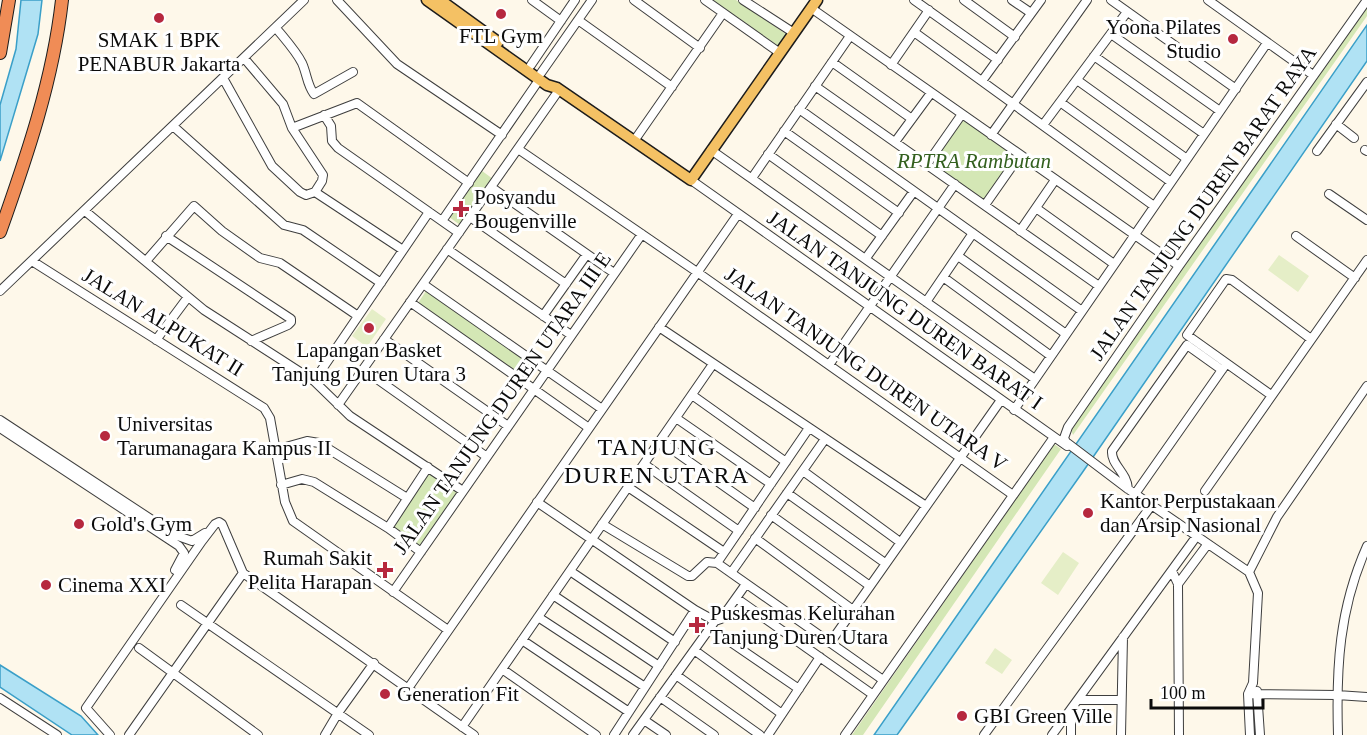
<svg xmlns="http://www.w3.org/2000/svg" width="1367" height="735" font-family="'Times New Roman',serif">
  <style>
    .green { fill: #d4e7b5 }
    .pitch { fill: #e5eec7 }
    .water { fill: #b0e2f4; stroke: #3a9fc8; stroke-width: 1.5 }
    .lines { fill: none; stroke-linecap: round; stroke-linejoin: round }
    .minor-casing { stroke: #3e3e3e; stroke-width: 10 }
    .major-casing { stroke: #1c1c1c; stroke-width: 13 }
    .highway-casing { stroke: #1c1c1c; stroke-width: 14 }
    .minor { stroke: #fff; stroke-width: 8 }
    .major { stroke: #f4c164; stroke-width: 10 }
    .highway { stroke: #f08c56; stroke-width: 12 }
    .poi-dot { fill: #b6283f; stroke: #fff; stroke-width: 2 }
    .labels { text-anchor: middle; stroke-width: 6; stroke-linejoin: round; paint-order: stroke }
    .poi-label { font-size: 21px; fill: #0b0b0b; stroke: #fff; text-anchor: start }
    .park-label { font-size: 21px; font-style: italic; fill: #33601e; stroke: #fff }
    .street-label { font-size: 21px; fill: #0b0b0b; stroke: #fff }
    .quarter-label { font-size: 24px; letter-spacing: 1.5px; fill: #0b0b0b; stroke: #fff }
  </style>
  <rect width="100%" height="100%" fill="#fef8ea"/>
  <path class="green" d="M713 0H736L789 36 781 48Z
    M1367 5V16L1073 435 1070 427Z
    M964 119 1017 158 985 202 932 164Z
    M478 168 493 179 460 225 445 214Z
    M426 291 538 368 529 380 418 303Z
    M1054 444 1061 449 863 735H852Z
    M428 472 459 493 419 549 392 529Z"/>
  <path class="pitch" d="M1279 255 1309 276 1298 292 1268 270Z
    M372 309 386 319 367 347 352 336Z
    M1063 552 1079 563 1058 595 1041 583Z
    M995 648 1012 660 1002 674 985 663Z"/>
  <path class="water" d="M21 0H42L38 34 0 161V105L16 49Z
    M1367 25V61L1082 473 897 735H874Z
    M0 665 81 716 98 735H72L0 687Z"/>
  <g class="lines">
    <defs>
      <path id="minor" d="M337 0 397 64 502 135
        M532 0 561 21
        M634 0 700 48
        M705 0 780 53
        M743 0 794 33
        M914 0 998 60
        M964 0 1015 37
        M1012 0 1031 13
        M1111 0 1236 89
        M1208 0 1313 75
        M811 8 1179 266
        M578 20 672 87
        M276 28C284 38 296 51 302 63 307 74 307 85 314 94L353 72
        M914 32 1154 206
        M1111 34 1220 111
        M1094 56 1204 134
        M244 58 283 104 292 128 323 175 322 181 315 192
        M832 62 912 119
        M531 65 575 0
        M891 65 929 10
        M541 73 592 0
        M223 78 272 166 300 192 306 195 315 192
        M1077 80 1187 159
        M982 81 1041 0
        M815 86 1099 286
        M1060 102 1171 182
        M799 109 1082 311
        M324 115 331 126 332 141 338 148 459 233
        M1336 124 1354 138
        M1043 125 1127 12
        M173 126 284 225 303 230 381 283
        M292 128 357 103 469 183
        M784 131 899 213
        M991 135 1087 0
        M634 141 723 13
        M895 142 931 93
        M518 149 697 272 1013 495
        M711 150 1035 379
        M1365 150 1367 151
        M1317 151 1367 82
        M768 154 882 236
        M927 164 962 114
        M752 178 850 36
        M691 180 1067 446
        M491 187 614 273
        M315 192 403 250
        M1329 194 1367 220
        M985 205 1020 155
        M1036 208 1114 264
        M85 211 204 310 314 381 350 416 463 491
        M470 217 566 284
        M442 221 539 80
        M1020 231 1055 180
        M166 236 291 319V322L288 325 251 341
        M1296 236 1355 278
        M447 249 571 335
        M958 256 1066 334
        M866 258 914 191
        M32 261 264 408 270 418 285 502 293 521 448 630
        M146 261 194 206 222 231 260 258 280 263 358 316
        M943 277 1051 356
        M423 284 602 409
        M0 291 304 0
        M410 302 589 428
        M926 302 973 233
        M543 316 587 254
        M659 327 926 506
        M384 339 508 426
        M156 340 188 297
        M829 365 955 184
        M363 369 487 457
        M314 381 429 212
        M692 395 786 462
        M1271 395 1187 335 1226 279 1232 280 1311 339
        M338 405 559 90
        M1014 410 1267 43
        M676 418 771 484
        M0 420 175 535 192 541 205 533
        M0 428 179 546 184 553 175 570
        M660 441 755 508
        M275 450 307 441 319 443 407 498
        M644 464 739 531
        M803 471 900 542
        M281 485 302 479 314 482 388 528 421 552
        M628 487 724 552
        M1128 489C1127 472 1111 465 1112 451L1187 345 1222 370
        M1205 491 1367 260
        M787 493 885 563
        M1135 494 1224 367
        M537 502 695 610 715 621
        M771 515 870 586
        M602 524 688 576H692L707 562 717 563
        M388 528 428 467
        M755 538 853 610
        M717 563 883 680
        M717 563 809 428
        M570 571 675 642
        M1172 571 1178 584 1179 735
        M1249 572 1277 517 1367 386
        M731 573 825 439
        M1178 584 1207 545
        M393 592 642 234
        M553 595 659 666
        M736 598 872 694
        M181 605 369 735
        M538 617 645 687
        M710 628 799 689
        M522 640 629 712
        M830 643 1001 400
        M139 648 258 735
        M694 650 782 714
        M502 669 596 735
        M676 675 760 735
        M409 687 738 214
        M1257 691 1260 735
        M1248 694 1337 695 1367 697
        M660 697 714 735
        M0 698 57 735
        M1078 700H1121
        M644 720 666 735
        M462 727 713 364
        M110 735 86 708 202 541 215 524 219 522 222 524 243 573 474 735
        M129 735 243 573
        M325 735 338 713 374 663
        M614 735 695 610
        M633 735 715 621 721 619 746 584
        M768 735 820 657
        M845 735 1054 437
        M984 735 1151 506
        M1052 735 1196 537
        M1071 735V711
        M1121 735 1123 637
        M1250 735 1248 694 1253 683 1258 593 1249 572 1128 489 1066 442 1064 438 1068 427 1179 266 1367 0
        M1338 735C1336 667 1339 609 1367 546"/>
      <path id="major" d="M427 0 547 85 557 88 691 180 817 0
        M440 0 498 42"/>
      <path id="highway" d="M0 53 9 0
        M0 232C27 156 53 80 62 0"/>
    </defs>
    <use href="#minor" class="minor-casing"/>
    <use href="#major" class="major-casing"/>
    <use href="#highway" class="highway-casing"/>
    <use href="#minor" class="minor"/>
    <use href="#major" class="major"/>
    <use href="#highway" class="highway"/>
  </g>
  <g class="poi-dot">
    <circle cx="501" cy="14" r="6"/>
    <circle cx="159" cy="18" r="6"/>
    <circle cx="1233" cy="39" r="6"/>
    <path d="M458 200h6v6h6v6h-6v6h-6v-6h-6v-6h6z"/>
    <circle cx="369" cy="328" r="6"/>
    <circle cx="105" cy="436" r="6"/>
    <circle cx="1088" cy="513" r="6"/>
    <circle cx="79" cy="524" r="6"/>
    <path d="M382 561h6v6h6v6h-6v6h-6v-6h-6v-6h6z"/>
    <circle cx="46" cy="585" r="6"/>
    <path d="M694 616h6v6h6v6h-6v6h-6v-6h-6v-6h6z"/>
    <circle cx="385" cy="694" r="6"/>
    <circle cx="962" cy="716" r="6"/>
  </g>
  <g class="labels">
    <g class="poi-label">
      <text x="1221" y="34" text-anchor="end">Yoona Pilates<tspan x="1221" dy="24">Studio</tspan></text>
      <text x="501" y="43" text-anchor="middle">FTL Gym</text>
      <text x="159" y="47" text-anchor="middle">SMAK 1 BPK<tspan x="159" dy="24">PENABUR Jakarta</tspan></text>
      <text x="474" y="204">Posyandu<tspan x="474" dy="24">Bougenville</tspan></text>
      <text x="369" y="357" text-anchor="middle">Lapangan Basket<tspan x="369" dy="24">Tanjung Duren Utara 3</tspan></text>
      <text x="117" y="431">Universitas<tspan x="117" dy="24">Tarumanagara Kampus II</tspan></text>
      <text x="1100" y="508">Kantor Perpustakaan<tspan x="1100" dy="24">dan Arsip Nasional</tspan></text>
      <text x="91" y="531">Gold's Gym</text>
      <text x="372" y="565" text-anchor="end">Rumah Sakit<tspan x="372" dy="24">Pelita Harapan</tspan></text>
      <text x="58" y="592">Cinema XXI</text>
      <text x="710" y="620">Puskesmas Kelurahan<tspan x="710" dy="24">Tanjung Duren Utara</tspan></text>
      <text x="397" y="701">Generation Fit</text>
      <text x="974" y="723">GBI Green Ville</text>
    </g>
    <g class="park-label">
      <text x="974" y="168">RPTRA Rambutan</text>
    </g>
    <g class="street-label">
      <text transform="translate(1203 203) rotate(-55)" y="7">JALAN TANJUNG DUREN BARAT RAYA</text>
      <text transform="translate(905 310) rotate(35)" y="7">JALAN TANJUNG DUREN BARAT I</text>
      <text transform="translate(163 322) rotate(32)" y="7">JALAN ALPUKAT II</text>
      <text transform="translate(866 369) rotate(35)" y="7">JALAN TANJUNG DUREN UTARA V</text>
      <text transform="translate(502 403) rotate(-55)" y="7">JALAN TANJUNG DUREN UTARA III E</text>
    </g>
    <g class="quarter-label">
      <text x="657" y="455">TANJUNG<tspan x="657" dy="28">DUREN UTARA</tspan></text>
    </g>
  </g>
  <path d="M1151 699v9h112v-9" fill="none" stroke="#0b0b0b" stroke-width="3"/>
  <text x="1160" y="699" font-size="18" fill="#0b0b0b" stroke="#ffffff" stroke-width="4.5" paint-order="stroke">100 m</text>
</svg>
